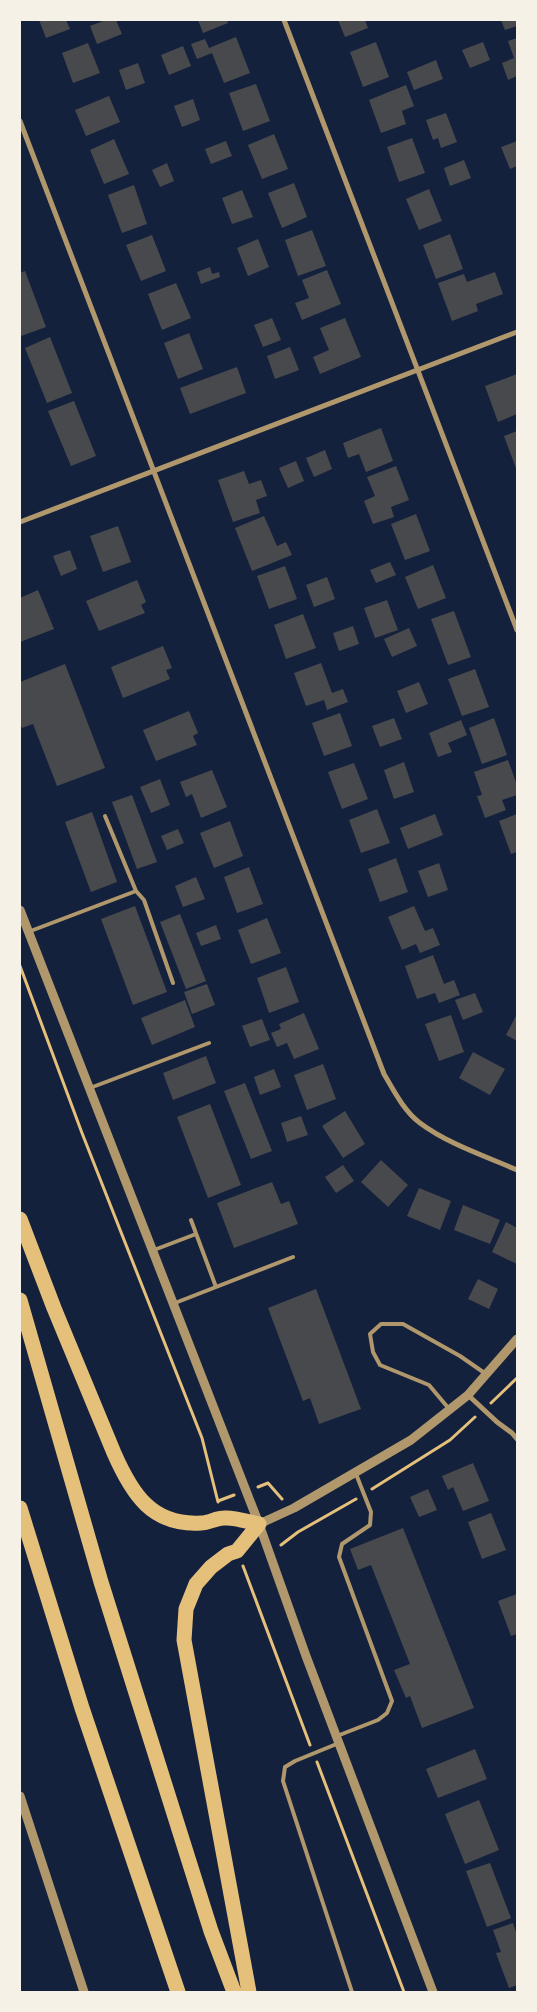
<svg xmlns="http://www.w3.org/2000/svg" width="537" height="2012" font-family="'PT Sans Narrow',sans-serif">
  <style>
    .building { fill: #48494c }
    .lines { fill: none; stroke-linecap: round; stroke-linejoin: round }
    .path { stroke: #e5c07b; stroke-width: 3 }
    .service { stroke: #b1986c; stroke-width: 4 }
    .minor { stroke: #b1986c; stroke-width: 5 }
    .tertiary { stroke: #b1986c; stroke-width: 9 }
    .motorway { stroke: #e5c07b; stroke-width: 15 }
  </style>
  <rect width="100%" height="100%" fill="#14213d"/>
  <path class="building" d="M39 20H66L70 29 46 38Z
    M106 20H116L122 34 97 44 90 26Z
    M198 20H227L228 23 203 33Z
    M338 20H365L368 28 345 37Z
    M501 20H517V26L505 30Z
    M236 37 250 73 224 83 212 53 197 59 191 44 205 39 209 48Z
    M517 38V76L508 80 502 63 514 58 508 41Z
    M376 42 389 77 363 87 350 52Z
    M483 42 490 60 470 68 462 50Z
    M88 43 100 73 73 83 62 53Z
    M183 46 191 66 169 75 161 55Z
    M436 60 443 79 414 90 407 72Z
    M138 63 145 83 126 90 119 70Z
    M256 84 270 121 243 131 229 93Z
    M406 85 414 106 402 111 406 124 381 133 369 100Z
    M109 96 120 122 86 136 75 110Z
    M193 99 200 120 182 127 174 106Z
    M446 113 457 142 441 148 438 138 433 140 426 120Z
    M274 134 288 169 262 179 248 145Z
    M412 138 425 173 399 182 387 147Z
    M114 139 129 174 104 184 90 150Z
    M226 141 232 156 211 164 205 149Z
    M517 141V166L510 169 501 147Z
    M464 160 471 178 450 186 444 168Z
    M167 163 174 181 160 187 152 170Z
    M294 183 307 217 282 228 268 193Z
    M134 185 147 224 122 233 108 195Z
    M429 189 442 221 419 230 406 199Z
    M242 190 253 217 232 224 222 198Z
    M312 230 326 266 298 276 285 240Z
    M450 234 463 269 436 279 423 245Z
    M152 235 166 271 141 281 126 245Z
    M258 239 269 267 248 276 237 248Z
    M210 267 212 274 219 272 220 277 201 284 197 272Z
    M327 270 341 304 302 320 295 303 309 298 302 280Z
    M25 271 46 327 21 336 20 273Z
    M495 272 503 294 476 304 478 311 452 321 438 283 464 274 467 282Z
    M176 283 191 318 162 330 148 294Z
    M272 318 281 340 263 347 254 325Z
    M345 318 361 357 320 374 313 357 329 350 320 328Z
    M189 333 203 369 178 379 164 343Z
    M50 337 72 393 47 403 25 348Z
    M290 347 299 370 275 379 267 356Z
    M237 367 246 393 190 414 180 388Z
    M517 374V414L498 422 485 386Z
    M74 401 96 456 71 466 48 411Z
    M381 428 393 461 366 472 359 454 348 458 343 443Z
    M517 431V471L504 436Z
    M325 450 332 469 314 477 306 458Z
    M296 461 304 481 288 488 279 468Z
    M396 466 409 500 391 507 394 517 373 524 364 501 375 496 367 477Z
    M244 471 249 484 261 480 267 496 256 500 260 513 233 522 218 480Z
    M416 514 430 551 405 560 391 524Z
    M264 516 277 546 286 542 292 555 252 571 235 528Z
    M118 526 131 562 103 572 90 536Z
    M70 550 77 569 61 576 53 556Z
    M390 562 396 575 376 583 370 570Z
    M433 565 446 598 418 609 405 577Z
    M285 566 297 599 269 609 257 576Z
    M327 577 335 599 314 607 306 585Z
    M137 580 146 602 141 605 145 613 99 631 86 601Z
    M38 590 54 629 20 642V598Z
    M387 600 398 630 375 638 364 608Z
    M454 611 471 657 448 665 431 619Z
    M303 614 316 648 286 659 274 625Z
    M353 626 359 644 339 651 333 633Z
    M409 628 417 646 392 657 384 639Z
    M163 646 172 668 166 670 170 679 123 698 111 667Z
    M321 663 332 693 343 689 348 702 327 710 324 700 306 706 294 673Z
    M65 664 105 768 57 786 33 724 22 728 20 723V682Z
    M475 669 489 707 462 716 448 679Z
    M419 682 428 704 406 713 397 691Z
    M189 711 198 733 193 736 197 745 156 761 143 730Z
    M340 713 352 746 324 756 312 723Z
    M394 718 402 739 380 747 372 726Z
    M494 718 507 755 482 764 469 728Z
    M461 720 467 735 448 743 452 752 438 757 429 733Z
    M508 760 517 785V795L502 800 506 810 485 818 477 796 482 795 474 772Z
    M404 762 414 792 394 799 384 770Z
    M354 763 368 799 342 809 328 772Z
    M212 770 227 807 201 818 192 794 186 797 180 782Z
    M160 779 170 805 151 813 140 787Z
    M132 795 157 862 137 869 112 802Z
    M377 809 390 843 361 853 349 820Z
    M92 812 117 882 91 892 65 822Z
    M435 814 443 835 408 849 400 828Z
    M517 814V852L511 854 499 821Z
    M230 821 243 856 214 868 200 833Z
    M178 829 184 843 167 850 161 836Z
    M396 858 408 892 380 902 368 869Z
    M439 863 448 890 428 897 418 871Z
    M249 867 263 904 237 913 224 877Z
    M196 877 205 899 183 907 175 886Z
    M135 906 167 992 133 1005 101 919Z
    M414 906 425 931 433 928 440 945 420 953 416 944 402 950 388 917Z
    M180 914 206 981 186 989 160 922Z
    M267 918 281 953 251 964 238 930Z
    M216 925 221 939 201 946 196 933Z
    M433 955 444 984 454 980 460 995 439 1003 435 993 417 999 405 966Z
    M286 967 299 1002 269 1013 257 978Z
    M207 984 215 1005 192 1014 184 992Z
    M475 993 483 1012 463 1020 455 1000Z
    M185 1000 195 1027 152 1045 141 1018Z
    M304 1013 319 1049 294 1059 287 1043 277 1047 271 1033 281 1029 279 1024Z
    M517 1014V1041L506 1035Z
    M451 1015 464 1052 439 1061 425 1024Z
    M262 1019 270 1040 250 1047 242 1026Z
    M473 1052 505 1069 490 1095 459 1078Z
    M206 1056 216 1083 173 1100 163 1073Z
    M323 1064 336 1099 307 1110 294 1075Z
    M274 1069 281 1087 260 1095 254 1077Z
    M245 1083 272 1151 251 1159 224 1091Z
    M210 1104 241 1185 208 1198 177 1117Z
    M345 1111 365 1144 343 1158 322 1126Z
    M301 1116 308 1135 287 1142 281 1123Z
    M381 1160 408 1185 388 1207 361 1182Z
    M343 1165 354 1181 336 1193 325 1177Z
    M272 1182 281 1204 289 1201 298 1224 234 1248 217 1203Z
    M419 1188 451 1201 440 1230 407 1216Z
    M463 1205 500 1220 490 1244 454 1230Z
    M506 1222 517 1228V1264L492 1252Z
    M478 1279 498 1289 489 1309 468 1299Z
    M316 1289 361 1409 319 1424 310 1398 303 1401 268 1308Z
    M473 1463 489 1501 463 1511 453 1487 448 1490 442 1476Z
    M428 1489 437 1510 419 1517 410 1497Z
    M491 1513 506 1550 482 1559 468 1522Z
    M403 1528 474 1708 422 1728 410 1696 406 1698 394 1670 410 1664 371 1565 358 1570 350 1549Z
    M517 1594V1634L511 1636 498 1601Z
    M475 1749 487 1779 438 1798 426 1769Z
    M479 1800 499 1850 465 1864 445 1814Z
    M490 1863 511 1918 487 1927 466 1871Z
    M513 1923 517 1935V1985L509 1988 496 1953 501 1952 493 1930Z"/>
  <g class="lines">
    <path class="path" d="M20 966 82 1133 202 1438 218 1502
      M491 1403 517 1378
      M258 1487 268 1483 282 1499
      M372 1489 450 1440 475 1417
      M218 1501 234 1495
      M281 1545 298 1532 356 1499
      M243 1566 310 1745
      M317 1762 404 1992"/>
    <path class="service" d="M105 816 136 891 144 900 173 983
      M28 932 136 891
      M90 1088 209 1043
      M191 1220 216 1287
      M154 1250 196 1234
      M175 1303 293 1257
      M450 1410 429 1385 380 1365 373 1352 370 1334 381 1324H403L460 1356 486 1374
      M337 1736 378 1720 387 1713 392 1701 339 1557 342 1544 370 1525 371 1512 356 1474
      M339 1743 295 1761 285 1767 283 1781 352 1992"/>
    <path class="minor" d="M284 20 517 630
      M20 121 384 1074C394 1091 404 1111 420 1123 448 1144 485 1156 517 1170
      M20 522 517 332
      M468 1395 497 1422 512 1433 517 1439"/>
    <path class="tertiary" d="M20 910 259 1524 306 1656 433 1992
      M259 1524 294 1508 411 1440 468 1395 517 1339
      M20 1796 84 1992"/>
    <path class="motorway" d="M20 1219 54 1308 114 1453C132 1494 152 1526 201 1523 209 1523 216 1518 224 1518 235 1517 248 1522 259 1524L237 1551 228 1554 211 1567 196 1584 186 1609 184 1640 249 1992
      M20 1300 101 1582 211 1931 234 1992
      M20 1508 82 1708 178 1992"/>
  </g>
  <rect width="537" height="2012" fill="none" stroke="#f6f1e7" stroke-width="42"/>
</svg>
